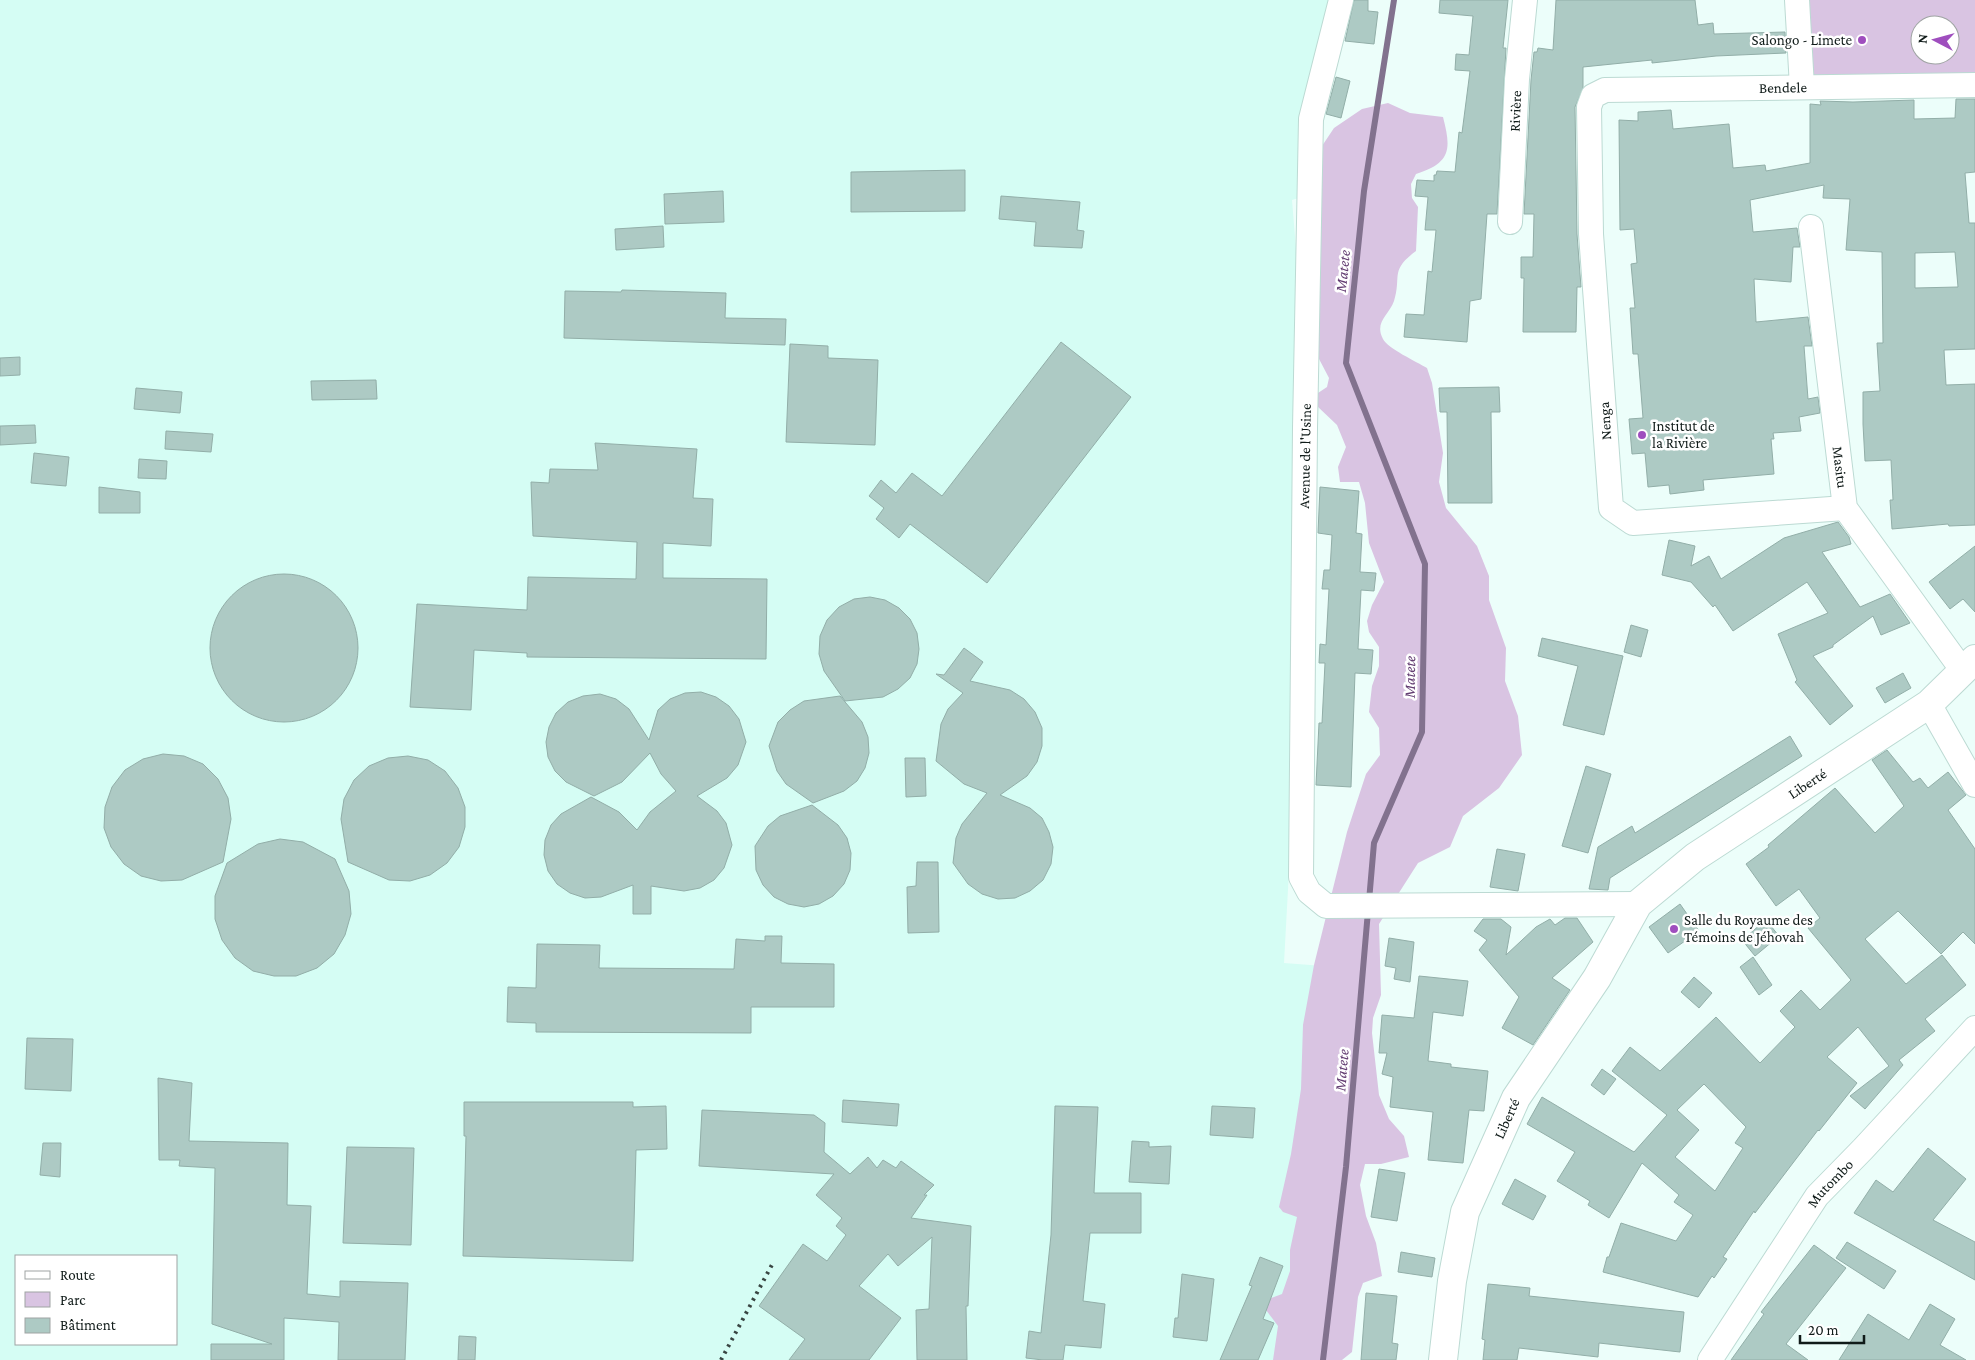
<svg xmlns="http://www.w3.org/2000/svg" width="1975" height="1360" font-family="'Crimson Pro',serif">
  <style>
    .built { fill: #d5fdf4; fill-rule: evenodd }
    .green { fill: #d9c4e2; fill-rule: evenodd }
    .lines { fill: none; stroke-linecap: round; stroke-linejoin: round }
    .stream { stroke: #82728e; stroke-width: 6 }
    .building { fill: #adcac4; stroke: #92aea8; fill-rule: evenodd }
    .minor-casing { stroke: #bcdad3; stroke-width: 26 }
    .tertiary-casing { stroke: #bcdad3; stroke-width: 30 }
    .minor { stroke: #fff; stroke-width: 24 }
    .tertiary { stroke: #fff; stroke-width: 28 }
    .rail { stroke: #394542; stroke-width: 4; stroke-dasharray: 2.5 5; stroke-linecap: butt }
    .poi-dot { fill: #9f4ebe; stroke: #fff; stroke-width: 2 }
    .labels { text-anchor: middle; stroke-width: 5; stroke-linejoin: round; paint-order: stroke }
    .poi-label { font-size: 15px; fill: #101b19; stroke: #fff; text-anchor: start }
    .street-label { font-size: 15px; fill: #101b19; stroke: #fff }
    .water-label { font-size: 16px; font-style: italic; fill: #633d72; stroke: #fff }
  </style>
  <rect width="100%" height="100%" fill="#ecfefa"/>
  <path class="built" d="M0 0H1340L1302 197 1292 200 1307 382 1305 576 1284 963 1363 969 1320 1360H0ZM16 1256H176V1344H16Z"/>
  <path class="green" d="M1802 0H1975V73L1807 84ZM1920 25H1950V55H1920Z
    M1388 103 1410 113 1443 117C1451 148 1452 163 1416 174L1411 184 1412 198 1418 207 1416 251C1389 271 1402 276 1394 301 1389 315 1374 322 1383 339 1387 348 1417 362 1427 368L1432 383 1443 453 1439 482 1446 508 1477 546 1489 576V600L1506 648 1505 681 1518 716 1522 755 1499 788 1463 816 1450 847 1418 863 1379 924 1381 995 1373 1018 1372 1033 1379 1095 1389 1119 1404 1136 1409 1157 1381 1164H1365L1360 1185 1366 1216 1376 1243 1382 1276 1363 1283 1358 1297 1352 1352 1342 1360H1273L1278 1326 1266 1310V1300L1282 1294 1290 1271V1250L1297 1217 1283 1212 1279 1207 1291 1154 1301 1089 1303 1025 1314 965 1347 832 1366 774 1380 755 1379 728 1369 712 1372 686 1379 666V647L1369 632 1367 621 1372 605 1384 582 1369 543 1365 503 1359 482H1340L1338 467 1346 447 1337 425 1317 406 1315 395 1327 387 1329 378 1318 357V152L1334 128 1362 109Z"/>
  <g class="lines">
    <path class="stream" d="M1369 901 1374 843 1422 732 1425 564 1346 363 1364 191 1394 0
      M1323 1360 1346 1167 1368 911"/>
  </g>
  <path class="building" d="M1354 0H1368V11L1378 12 1374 44 1345 41Z
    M1440 0H1508L1503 48H1506L1497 214H1487L1481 299 1470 301 1467 342 1404 337 1406 314 1424 315 1428 271 1432 272 1436 230H1425L1428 197 1415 196 1417 180 1434 181V175H1436L1437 171 1455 172 1459 132 1462 133 1470 71 1455 70 1456 54 1469 55 1473 16 1439 13Z
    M1556 0H1695L1698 25 1713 23 1714 34 1785 32 1786 53 1716 56 1652 63V60L1583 67V88L1575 107 1577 234 1581 287H1577L1576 332H1523L1524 278H1521V257H1533L1534 214H1524L1531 80 1534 52H1537L1538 48 1553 50Z
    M1336 77 1350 81 1341 118 1326 114Z
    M1956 99H1975V172L1965 173 1969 223H1975V349L1944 350 1946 385 1975 384V525L1949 526 1948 524 1892 529 1890 500H1893L1891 460 1865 461 1863 424V392L1880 391 1877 343H1883L1882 252 1846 250 1850 199 1823 198 1824 185 1750 200 1753 232 1797 228 1800 247H1793L1791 282 1754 279 1756 322 1808 317 1812 346H1804L1808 399 1818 397 1820 413 1799 417 1801 431 1773 433 1774 439H1771L1774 474 1703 480 1704 490 1670 494 1669 485 1648 487 1645 453 1632 454 1629 419 1643 418 1638 354H1633L1630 308H1635L1631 264 1637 263 1634 229 1620 230 1619 120 1638 121V112L1671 110 1673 129 1729 124 1733 168 1765 165 1766 171 1810 163V104L1821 105 1820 101 1853 102 1914 100V119L1955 118ZM1955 252 1958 287 1915 288V253Z
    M965 170V211L851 212V172Z
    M723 191 724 222 665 224 664 194Z
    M1001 196 1080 202 1077 230 1084 231 1082 248 1034 246 1036 222 999 219Z
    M663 226 664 247 616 250 615 229Z
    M622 290 726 293 725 318 786 319 785 345 564 338 565 291 621 292Z
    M1061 342 1131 397 987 583 910 524 899 538 876 519 884 508 869 496 881 480 896 493 912 473 942 496Z
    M790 344 828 346V358L878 360 875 445 786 442Z
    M20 357V375L0 376V358Z
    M376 380 377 399 312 400 311 381Z
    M1499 387 1500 412H1491L1492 503H1448L1447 412H1440L1439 388Z
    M136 388 182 392 180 413 134 409Z
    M35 425 36 443 0 445V426Z
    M166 431 213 434 211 452 165 449Z
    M595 443 697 449 693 498 713 499 711 546 663 543V578L767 579 766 659 527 657V653L474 650 471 710 410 707 417 604 527 610 528 577 636 579 637 542 533 536 531 482 549 483 550 469 598 470Z
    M34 453 69 457 66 486 31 483Z
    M139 459 167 461 166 479 138 478Z
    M99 487 140 492V513H99Z
    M1320 487 1359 491 1356 533 1362 534 1360 572 1376 573 1374 591 1361 590 1358 649 1373 650 1371 674 1355 673 1351 787 1316 785 1319 723H1322L1325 663H1319L1320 644 1326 645 1329 589H1322L1324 570H1330L1332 535 1318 533Z
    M1838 522 1849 537 1851 544 1822 552 1860 607 1890 594 1910 623 1881 635 1873 616 1833 645V647L1813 656 1853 706 1830 725 1795 682 1797 680 1778 634 1828 613 1807 582 1733 631 1715 605 1713 607 1691 582 1662 575 1669 540 1695 546 1691 566 1709 556 1721 579 1784 538Z
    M1975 546V612L1963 599 1950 609 1929 582Z
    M210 648a74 74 0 1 1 148 0a74 74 0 1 1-148 0Z
    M870 597 885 600 899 608 910 619 917 633 919 649 917 664 910 678 898 689 883 697 845 701 824 671 819 654 820 636 827 620 839 607 854 599Z
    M1631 625 1648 630 1641 657 1624 652Z
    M1542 638 1623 656 1604 735 1563 725 1578 666 1538 656Z
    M964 648 983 662 970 681 1010 690 1024 699 1035 712 1042 728V746L1037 762 1027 776 1000 795 1030 808 1042 818 1049 832 1053 847 1051 864 1043 880 1030 891 1015 898 998 899 982 894 968 884 953 863 956 838 962 824 987 793 964 784 936 761 941 724 948 709 963 693 936 674 944 675Z
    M1903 673 1911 688 1885 703 1876 688Z
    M701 692 716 697 729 706 739 719 746 742 738 765 727 778 697 796 717 811 726 823 732 845 724 868 714 880 700 888 684 891 651 886V914H633V885L601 897 585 898 570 893 557 884 548 871 544 855 545 840 551 825 561 814 591 797 619 812 637 830 650 812 676 791 661 774 650 753 622 782 594 796 566 782 555 771 548 757 546 742 549 727 556 713 568 702 583 696 600 694 616 699 629 709 649 740 658 710 670 699 685 693Z
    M840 696 862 722 868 737 869 753 865 768 857 781 844 791 813 803 786 784 777 771 769 746 778 722 790 710 804 701Z
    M1790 736 1802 756 1610 878 1608 890 1589 889 1598 847 1632 826 1635 833Z
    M1887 750 1913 782 1920 778 1928 788 1948 772 1966 795 1948 810 1975 849V944L1963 932 1941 954 1898 911 1865 939 1906 984 1942 955 1966 985 1925 1019 1935 1031 1899 1060 1903 1065 1865 1109 1850 1096 1889 1066 1858 1027 1827 1057 1857 1083 1819 1131 1818 1130 1755 1213 1754 1211 1723 1257 1727 1259 1714 1278 1712 1276 1698 1297 1603 1272 1607 1257H1609L1621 1223 1676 1241 1693 1215 1674 1202 1679 1195 1642 1163 1609 1218 1588 1205 1590 1201 1557 1181 1575 1152 1527 1124 1542 1097 1634 1152 1667 1115 1612 1071 1630 1047 1660 1071 1716 1017 1760 1063 1795 1027 1780 1011 1801 990 1820 1010 1851 980 1808 928 1820 918 1799 889 1776 906 1746 864 1769 847 1768 845 1835 788 1875 833 1904 806 1872 760ZM1704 1084 1746 1127 1735 1143 1743 1148 1715 1191 1675 1157 1699 1130 1677 1110Z
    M163 754 184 756 203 764 218 779 228 798 231 819 223 862 182 880 161 881 141 876 124 864 111 847 104 828 105 807 112 787 125 770 143 759Z
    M408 756 428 760 445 771 458 788 465 807V827L459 847 447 863 430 875 410 881 389 880 348 862 341 819 344 799 354 780 369 766 388 758Z
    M905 758H925L926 796 906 797Z
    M1586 766 1611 774 1588 853 1562 846Z
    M812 805 838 825 847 838 851 853 850 870 844 884 833 896 819 904 804 907 788 904 774 897 763 885 756 870 755 846 768 826 780 816Z
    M280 839 303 842 335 859 349 891 351 914 345 935 334 954 317 968 296 976H274L253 971 235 958 222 940 215 919V896L227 863 258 844Z
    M1497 849 1525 854 1518 891 1490 887Z
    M917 862H938L939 932 908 933 907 887 916 886Z
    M1680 904 1699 931 1668 953 1649 927Z
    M1565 918H1577L1593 942 1552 978 1570 990 1533 1045 1502 1028 1519 997 1479 950 1487 940 1474 931 1483 919H1501L1511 927 1506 955 1536 927 1550 919 1555 925Z
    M1766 920 1779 936 1755 956 1742 940Z
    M765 936H782L781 963 834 964V1007H751V1033L536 1032V1023L507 1022 508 987 536 988 537 944 600 945 599 968 734 969 736 939 765 941Z
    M1389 938 1414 942 1410 982 1394 979 1396 968 1385 966Z
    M1753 957 1772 985 1759 995 1740 967Z
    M1419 976 1468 981 1463 1016 1433 1012 1428 1061 1451 1064V1067L1488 1071 1484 1111 1469 1110 1463 1163 1428 1160 1433 1112 1390 1107 1393 1077 1382 1074 1387 1053H1379L1382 1015 1414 1018Z
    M1694 977 1712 993 1699 1008 1681 992Z
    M27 1038 73 1039 71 1091 25 1089Z
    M1602 1069 1616 1079 1604 1095 1591 1085Z
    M158 1078 192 1083 189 1141 288 1143 287 1205 311 1206 307 1294 340 1297V1281L408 1283 405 1360H338L339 1322 284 1318V1360H211V1344H272L212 1324 215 1168 179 1166 180 1160H159Z
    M843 1100 899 1104 897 1126 842 1122Z
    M464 1102H633V1107L666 1106 667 1149 636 1150 633 1261 463 1256 466 1136H464Z
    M1055 1106 1098 1107 1094 1193H1141V1233H1090L1083 1301 1105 1304 1101 1348 1065 1345 1063 1360H1043L1026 1358 1029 1331 1041 1333 1051 1235Z
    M1212 1106 1255 1108 1253 1138 1210 1135Z
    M702 1110 814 1115 825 1123 824 1152 850 1174 868 1157 877 1168 883 1160 896 1168 901 1161 934 1185 924 1195H927L911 1218 971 1226 968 1306H966L967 1360H917L916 1310 929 1309 932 1237 898 1266 888 1254 859 1286 901 1318 869 1360H789L805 1339 759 1306 803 1244 827 1261 846 1235 836 1226 842 1218 816 1195 834 1174 699 1166Z
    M1132 1141 1149 1142V1147L1171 1146 1169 1184 1129 1182Z
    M43 1143H61L60 1177 40 1175Z
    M347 1147 414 1148 411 1245 343 1243Z
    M1928 1148 1966 1179 1933 1220 1975 1242V1280L1854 1213 1876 1180 1893 1192Z
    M1379 1169 1405 1173 1397 1221 1371 1217Z
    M1515 1179 1546 1196 1533 1220 1502 1204Z
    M1847 1242 1896 1271 1884 1289 1836 1258Z
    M1814 1245 1846 1268 1786 1344 1808 1360H1731L1764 1314 1761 1312Z
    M1401 1252 1435 1258 1432 1277 1398 1272Z
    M1260 1257 1283 1266 1263 1319 1274 1323 1258 1360H1220L1252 1286 1249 1285Z
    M1182 1274 1214 1279 1207 1341 1173 1337 1175 1318H1178Z
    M1488 1284 1530 1288 1529 1296 1684 1312 1680 1352 1599 1343 1598 1357 1519 1348 1517 1360H1483L1485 1340 1482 1339Z
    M1366 1293 1397 1296 1392 1343 1398 1344 1396 1360H1361Z
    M1930 1304 1955 1319 1940 1345 1966 1360H1839L1868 1314 1909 1340Z
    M459 1336 476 1337 475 1360H458Z"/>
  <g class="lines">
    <defs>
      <g id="minor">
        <path d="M1341 0 1311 119 1305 428 1301 877 1309 892 1326 906 1638 904"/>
        <path d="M1797 0 1802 87"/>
        <path id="s1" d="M1510 222 1517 79 1525 0"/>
        <path id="s2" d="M1811 227 1845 508 1963 671"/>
        <path id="s3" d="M1845 508 1633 523 1611 508 1591 234 1589 107 1593 96 1605 90 1975 85"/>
        <path d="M1929 704 1975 785"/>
        <path id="s4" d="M1710 1360 1817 1196 1863 1149 1975 1028"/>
      </g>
      <g id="tertiary">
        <path id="s5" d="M1443 1360 1452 1281 1465 1212 1516 1098 1597 978 1638 904 1695 857 1929 704 1975 659"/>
      </g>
    </defs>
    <use href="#minor" class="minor-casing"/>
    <use href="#tertiary" class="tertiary-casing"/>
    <use href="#minor" class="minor"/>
    <use href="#tertiary" class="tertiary"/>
    <path class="rail" d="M721 1360 774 1261"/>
  </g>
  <g class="poi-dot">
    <circle cx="1862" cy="40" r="5"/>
    <circle cx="1642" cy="435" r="5"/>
    <circle cx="1674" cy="929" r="5"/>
  </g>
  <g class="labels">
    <g class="poi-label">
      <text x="1852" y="45" text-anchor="end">Salongo - Limete</text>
      <text x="1652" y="431">Institut de<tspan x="1652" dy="17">la Rivière</tspan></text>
      <text x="1684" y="925">Salle du Royaume des<tspan x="1684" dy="17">Témoins de Jéhovah</tspan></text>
    </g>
    <g class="street-label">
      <text dy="5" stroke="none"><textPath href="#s3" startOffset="844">Bendele</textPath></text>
      <text dy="5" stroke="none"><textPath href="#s1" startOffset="111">Rivière</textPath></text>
      <text transform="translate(1605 421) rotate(-94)" y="5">Nenga</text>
      <text transform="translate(1305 456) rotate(-89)" y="5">Avenue de l'Usine</text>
      <text dy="5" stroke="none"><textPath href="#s2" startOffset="242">Masitu</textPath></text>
      <text dy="5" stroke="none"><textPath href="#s5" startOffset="712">Liberté</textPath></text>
      <text dy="5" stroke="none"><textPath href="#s5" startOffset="252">Liberté</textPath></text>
      <text dy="5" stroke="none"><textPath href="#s4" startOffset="214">Mutombo</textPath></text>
    </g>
    <g class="water-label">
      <text transform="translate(1342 271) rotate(-84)" y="6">Matete</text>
      <text transform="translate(1409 677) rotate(-89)" y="6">Matete</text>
      <text transform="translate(1341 1070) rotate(-85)" y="6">Matete</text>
    </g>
  </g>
  <rect x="15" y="1255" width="162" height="90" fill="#ffffff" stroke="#9fa4a3"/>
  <rect x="25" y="1271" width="25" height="8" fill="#ffffff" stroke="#9fa4a3"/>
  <text x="60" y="1280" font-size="15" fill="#101b19">Route</text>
  <rect x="25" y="1292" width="25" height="15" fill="#d9c4e2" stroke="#9fa4a3"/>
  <text x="60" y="1305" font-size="15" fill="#101b19">Parc</text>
  <rect x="25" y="1318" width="25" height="15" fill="#adcac4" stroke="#9fa4a3"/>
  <text x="60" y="1330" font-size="15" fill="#101b19">Bâtiment</text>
  <g transform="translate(1935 40) rotate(276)"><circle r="24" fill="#ffffff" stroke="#9fa4a3"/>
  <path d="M0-4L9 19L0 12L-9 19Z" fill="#9f4ebe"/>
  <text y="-8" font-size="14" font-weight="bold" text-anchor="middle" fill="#101b19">N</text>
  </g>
  <path d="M1800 1335v8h64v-8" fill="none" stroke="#101b19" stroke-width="2.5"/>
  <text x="1808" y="1335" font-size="15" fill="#101b19" stroke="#ffffff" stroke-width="4" paint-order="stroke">20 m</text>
</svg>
